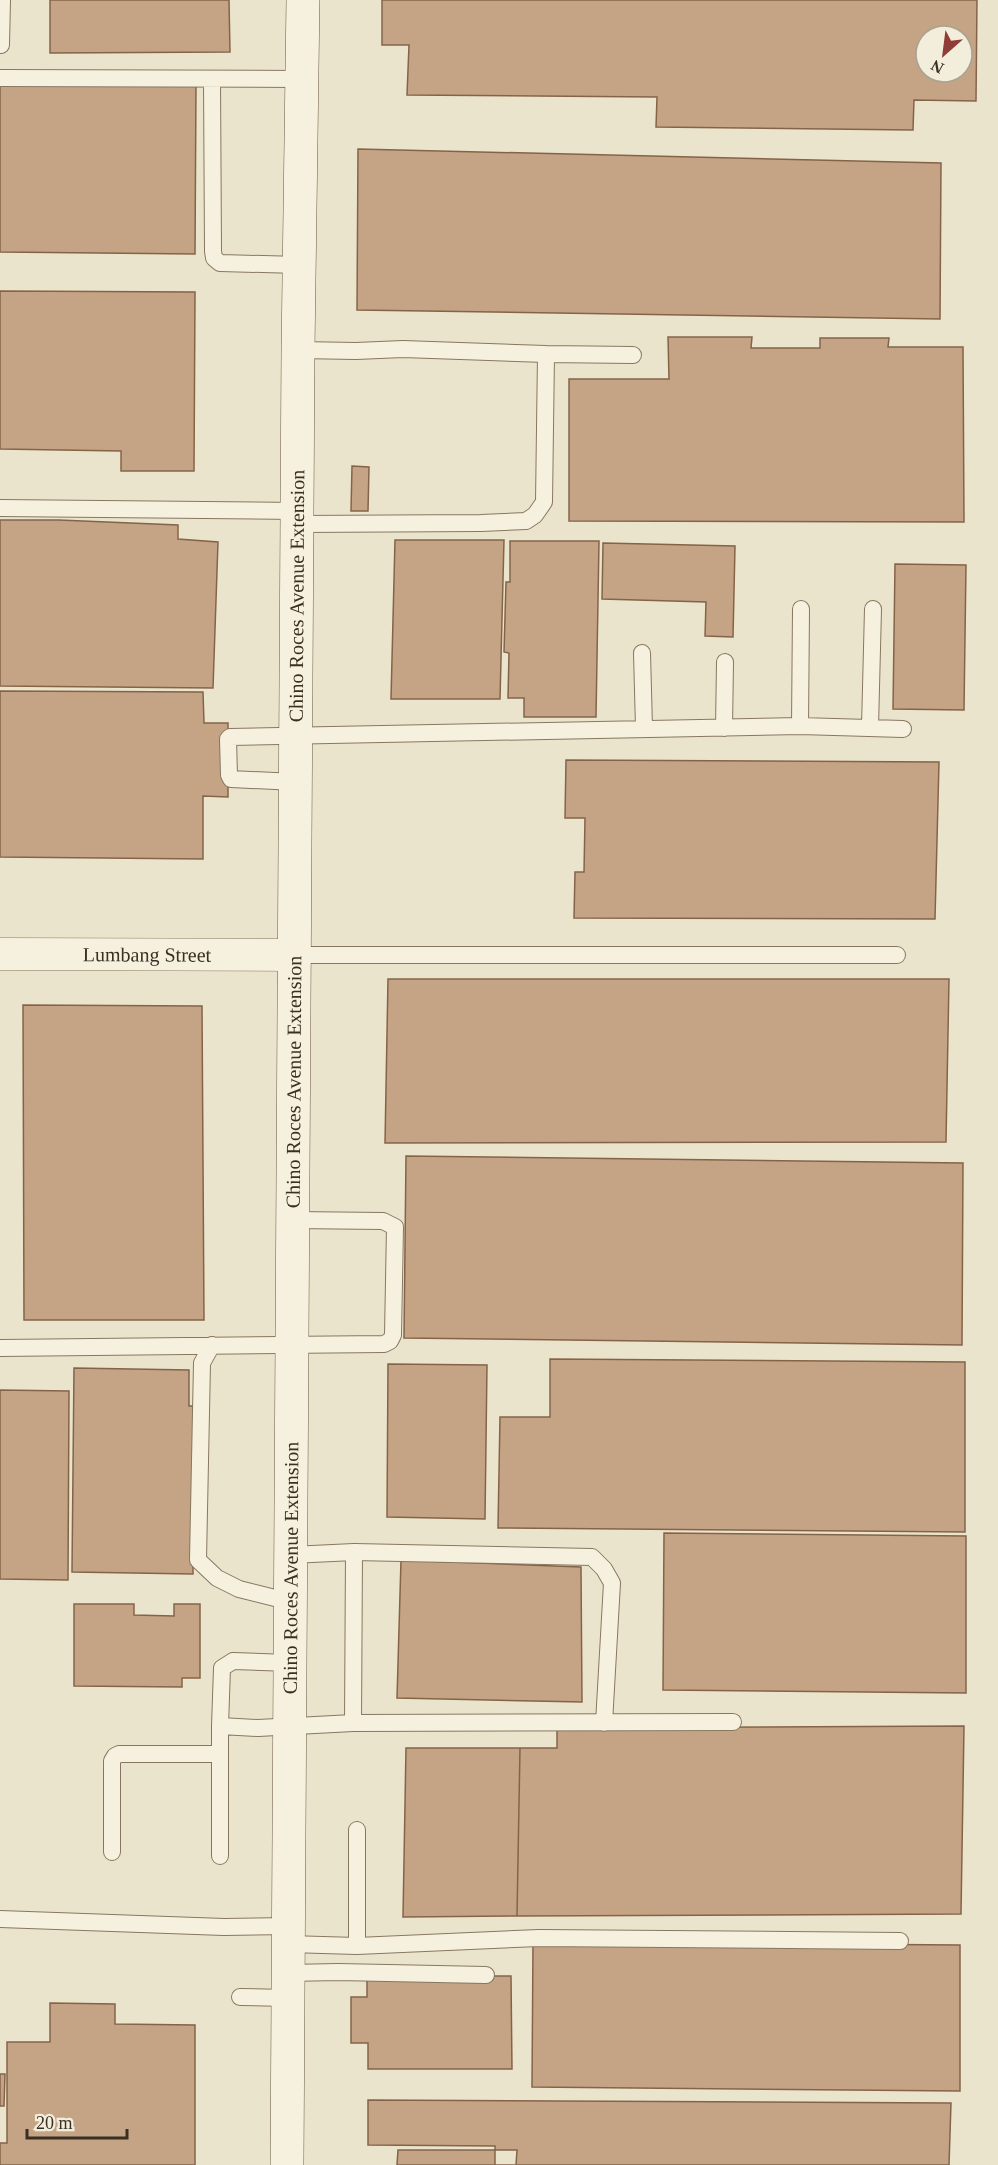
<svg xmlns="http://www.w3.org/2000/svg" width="998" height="2165" font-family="Georgia,serif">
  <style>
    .building { fill: #c5a485; stroke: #846449; stroke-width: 1.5; fill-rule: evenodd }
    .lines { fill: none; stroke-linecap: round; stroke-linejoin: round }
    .lane-casing { stroke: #877761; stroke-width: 18 }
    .street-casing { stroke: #877761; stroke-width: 33 }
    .secondary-casing { stroke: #695944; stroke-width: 34 }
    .lane { stroke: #f6f1de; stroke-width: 16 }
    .street { stroke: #f6f1de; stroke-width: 32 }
    .secondary { stroke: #f6f1de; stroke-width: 33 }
    .labels { text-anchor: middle; stroke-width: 4.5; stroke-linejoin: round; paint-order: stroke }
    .street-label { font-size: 20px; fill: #392f23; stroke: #f3eedb }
  </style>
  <rect width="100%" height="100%" fill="#ebe4cc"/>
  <path class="building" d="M50 0H229L230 52 50 53Z
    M382 0H977L976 101 914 100 913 130 656 127 657 97 407 95 409 45H382ZM926 36H962V72H926Z
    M0 83 196 85 195 254 0 252Z
    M358 149 941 163 940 319 357 310Z
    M0 291 195 292 194 471H121V451L0 449Z
    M668 337H752L751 348H820V338H889L888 347H963L964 522 569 521V379H669Z
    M352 466 369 467 368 511H351Z
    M0 520H59L178 525V539L218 542 213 688 0 686Z
    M395 540H504L500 699H391Z
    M510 541H599L596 717H524V698H508L509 653 504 652 506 582H510Z
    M603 543 735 546 733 637 705 636 706 602 602 599Z
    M895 564 966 565 964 710 893 709Z
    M0 691 203 692 204 723H228V797L203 796V859L0 857Z
    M566 760 939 762 935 919 574 918 575 872H584L585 818H565Z
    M388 979H949L946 1142 385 1143Z
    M23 1005 202 1006 204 1320H24Z
    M406 1156 963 1163 962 1345 404 1338Z
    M550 1359 965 1362V1532L498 1528 500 1417H550Z
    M388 1364 487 1365 485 1519 387 1517Z
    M74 1368 189 1370V1406H194L193 1574 72 1572Z
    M0 1390 69 1391 68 1580 0 1579Z
    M664 1533 966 1536V1693L663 1690Z
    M401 1560 581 1567 582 1702 397 1698Z
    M74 1604H134V1615L174 1616V1604H200V1678H182V1687L74 1686Z
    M964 1726 961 1914 517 1916 520 1748H557V1728Z
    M406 1748H520L517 1916 403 1917Z
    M533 1942 960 1945V2091L532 2087Z
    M367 1976H511L512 2069H368V2043H351V1997H367Z
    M50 2003 115 2004V2024L195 2025V2165H0V2143H7V2042H50Z
    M0 2074H5L4 2106H0Z
    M368 2100 951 2103 949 2165H495V2146L368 2145Z
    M398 2150H517L516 2165H397Z"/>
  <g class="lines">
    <defs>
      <path id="lane" d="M1 45 2 0
        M0 78 302 79
        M212 80 213 251 214 258 220 263 299 265
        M298 350 356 351 403 349 546 354 633 355
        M0 508 298 511
        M298 524 481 523 526 521 535 515 544 502 546 354
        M642 653 644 728
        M800 726 801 609
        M870 727 873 609
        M724 728 725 662
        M296 782 231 779 229 775 228 739 230 737 800 726 903 729
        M295 955H897
        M212 1345 202 1363 198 1560 217 1578 239 1589 291 1602
        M0 1348 384 1344 390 1341 393 1335 395 1227 383 1221 293 1220
        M354 1552 592 1557 604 1569 612 1583 604 1723
        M291 1555 354 1552 353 1723
        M290 1663 233 1661 222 1668 220 1726 258 1728 353 1723 733 1722
        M112 1852V1761L115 1756 119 1754H220
        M220 1856V1726
        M0 1919 224 1927 289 1926
        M288 1944 357 1946 539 1938 900 1941
        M357 1946V1830
        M288 1973 338 1972 486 1975
        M240 1997 288 1998"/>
      <g id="street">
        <path id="s1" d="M0 954 295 955"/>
      </g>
      <g id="secondary">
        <path id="s2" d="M287 2165 298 350 303 0"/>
      </g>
    </defs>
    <use href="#lane" class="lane-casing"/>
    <use href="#street" class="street-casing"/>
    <use href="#secondary" class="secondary-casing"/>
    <use href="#lane" class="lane"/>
    <use href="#street" class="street"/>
    <use href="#secondary" class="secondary"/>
  </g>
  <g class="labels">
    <g class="street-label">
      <text dy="7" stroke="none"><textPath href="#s2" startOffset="1569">Chino Roces Avenue Extension</textPath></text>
      <text dy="7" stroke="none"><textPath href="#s1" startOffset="147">Lumbang Street</textPath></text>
      <text dy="7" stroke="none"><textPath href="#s2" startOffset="1083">Chino Roces Avenue Extension</textPath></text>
      <text dy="7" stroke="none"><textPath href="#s2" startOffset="597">Chino Roces Avenue Extension</textPath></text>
    </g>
  </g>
  <g transform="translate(944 54) rotate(208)"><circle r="28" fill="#f3eedb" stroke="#a9a291" stroke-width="1.5"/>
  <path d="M0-4.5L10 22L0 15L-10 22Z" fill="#903c37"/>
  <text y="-9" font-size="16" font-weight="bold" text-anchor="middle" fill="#392f23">N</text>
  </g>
  <path d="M27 2129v9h100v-9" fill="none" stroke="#392f23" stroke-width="3"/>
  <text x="36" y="2129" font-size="18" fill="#392f23" stroke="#f3eedb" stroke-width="4.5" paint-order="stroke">20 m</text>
</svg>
